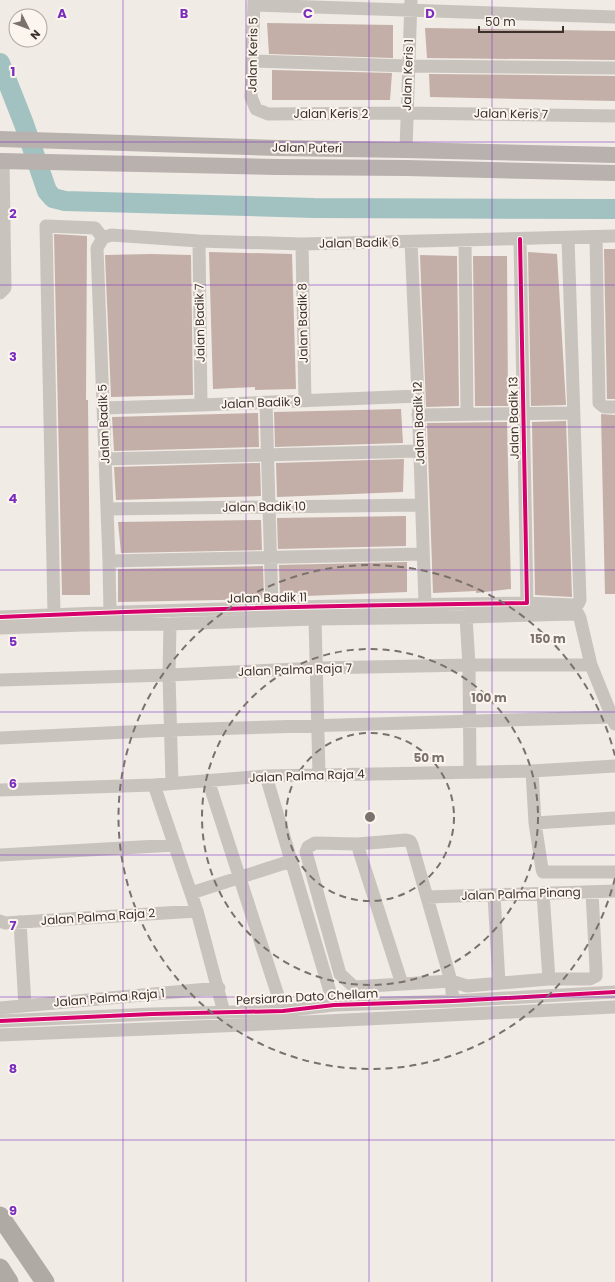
<svg xmlns="http://www.w3.org/2000/svg" width="615" height="1282" font-family="Poppins,sans-serif">
  <style>
    .lines { fill: none; stroke-linecap: round; stroke-linejoin: round }
    .river { stroke: #a1c2c1; stroke-width: 20 }
    .building { fill: #c3afa7 }
    .minor { stroke: #c9c3be; stroke-width: 13 }
    .major { stroke: #b8b1ad; stroke-width: 16 }
    .highway { stroke: #afaaa4; stroke-width: 19 }
    .cycleway-casing { stroke: #fbf5ee; stroke-width: 6 }
    .cycleway { stroke: #d6006c; stroke-width: 4 }
    .grid { fill: none; stroke: #7b2cbf; stroke-width: 1; stroke-opacity: 0.55 }
    .ring { fill: none; stroke: #7a716c; stroke-width: 2; stroke-dasharray: 7 5 }
    .labels { text-anchor: middle; stroke-width: 4; stroke-linejoin: round; paint-order: stroke }
    .street-label { font-size: 12px; fill: #3b302b; stroke: #fbf5ee }
    .grid-label { font-size: 13px; text-anchor: middle; font-weight: bold; fill: #7b2cbf; stroke: #fbf5ee; stroke-width: 4; stroke-linejoin: round; paint-order: stroke }
    .centre { fill: #7a716c; stroke: #fbf5ee; stroke-width: 2 }
    .ring-label { font-size: 12px; text-anchor: middle; font-weight: bold; fill: #7a716c; stroke: #fbf5ee; stroke-width: 4; stroke-linejoin: round; paint-order: stroke }
  </style>
  <rect width="100%" height="100%" fill="#f0ebe5"/>
  <g class="lines">
    <path class="river" d="M0 63 24 124 47 191 53 198 65 201 314 208 615 209"/>
  </g>
  <path class="building" d="M267 23 393 25V58L269 54Z
    M425 28 615 31V60L427 58Z
    M272 70 392 73 390 100H272Z
    M429 74 615 76V101L430 97Z
    M54 234 87 236 86 400H88L90 595H62Z
    M604 249H615V399H607Z
    M209 252 292 254 296 389 255 390V387L213 389Z
    M528 252 557 254 566 405 531 406Z
    M151 254 191 255 193 395 111 397 105 255Z
    M420 255 457 256 459 406 426 407Z
    M473 256H507L508 406H475Z
    M401 409 403 443 275 447 274 412Z
    M258 413 259 447 114 451 112 417Z
    M601 414 615 415V594H605Z
    M566 421 572 597 535 595 532 422Z
    M507 422 511 589 476 593V591L433 593 427 423Z
    M404 459 403 492 277 497 276 463Z
    M260 463 261 496 116 500 114 467Z
    M406 516V546L278 549 277 518Z
    M261 520 262 550 121 553 118 522Z
    M407 562V592L280 597 279 565Z
    M263 566 264 599 118 602V569Z"/>
  <g class="lines">
    <path class="minor" d="M254 0 251 97 256 109 268 114 407 113 615 116
      M254 5 615 17
      M252 61 408 66 615 68
      M406 150 411 0
      M596 237 599 400V403L604 407H615
      M103 238 111 235 199 241 302 244 615 236
      M103 238 97 248 109 561 110 612
      M199 241 201 405
      M465 241 467 414
      M411 242 418 396 425 604
      M302 244 305 401
      M0 293 5 288 3 161
      M266 403 272 608
      M103 408 201 405 418 396
      M418 415 573 413
      M105 459 420 451
      M107 509 421 505
      M109 561 423 554
      M527 603 574 605 578 604 580 600 568 238
      M54 614 46 226 95 228 103 238
      M0 617C176 609 351 605 527 603L520 239
      M466 617 469 665 470 772
      M315 619 319 774
      M170 624 169 675 172 783
      M0 628 83 625 170 624 315 619 466 617 574 614H578L580 618 591 665 615 724
      M0 680 169 675 317 668 469 665H591
      M0 738 170 730 612 717
      M532 771 535 823 542 869 543 872H615
      M266 776 334 1005
      M208 780 283 1011
      M154 785 197 911 226 1020
      M0 790 154 785 266 776 532 771 615 766
      M535 823 615 818
      M357 844 402 984
      M0 855 175 845
      M191 893 291 861
      M543 893 549 979
      M494 895 499 983
      M427 897 615 891
      M0 921 5 923 197 911
      M20 922 25 1006
      M453 1001 451 981 412 845 410 841 406 840 357 844 315 843 308 847 306 852 340 974 354 987 451 981 467 986 549 979H590L596 976V969L592 892
      M0 1008 219 988
      M0 1021 152 1014 283 1011 334 1005 453 1001 615 992
      M0 1035 244 1025 615 1007"/>
    <path class="major" d="M0 139 278 148 406 150 615 155
      M0 161 277 167 407 168 615 173"/>
    <path class="highway" d="M0 1216 45 1282
      M0 1268 9 1282"/>
    <defs>
      <path id="cycleway" d="M0 617C176 609 351 605 527 603L520 239
        M0 1021 152 1014 283 1011 334 1005 453 1001 615 992"/>
    </defs>
    <use href="#cycleway" class="cycleway-casing"/>
    <use href="#cycleway" class="cycleway"/>
  </g>
  <path class="grid" d="M123 0V1282M246 0V1282M369 0V1282M492 0V1282M0 142H615M0 285H615M0 427H615M0 570H615M0 712H615M0 855H615M0 997H615M0 1140H615"/>
  <g class="ring">
    <circle cx="370" cy="817" r="84"/>
    <circle cx="370" cy="817" r="168"/>
    <path d="M615 878A252 252 0 1 1 615 756"/>
  </g>
  <g class="labels">
    <g class="street-label">
      <text transform="translate(253 55) rotate(-89)" y="4">Jalan Keris 5</text>
      <text transform="translate(408 75) rotate(-88)" y="4">Jalan Keris 1</text>
      <text x="331" y="118">Jalan Keris 2</text>
      <text transform="translate(511 114) rotate(1)" y="4">Jalan Keris 7</text>
      <text transform="translate(307 148) rotate(1)" y="4">Jalan Puteri</text>
      <text transform="translate(359 243) rotate(-1)" y="4">Jalan Badik 6</text>
      <text transform="translate(200 323) rotate(-91)" y="4">Jalan Badik 7</text>
      <text transform="translate(303 323) rotate(-91)" y="4">Jalan Badik 8</text>
      <text transform="translate(261 403) rotate(-2)" y="4">Jalan Badik 9</text>
      <text transform="translate(514 418) rotate(-91)" y="4">Jalan Badik 13</text>
      <text transform="translate(419 423) rotate(-92)" y="4">Jalan Badik 12</text>
      <text transform="translate(104 424) rotate(-92)" y="4">Jalan Badik 5</text>
      <text transform="translate(264 507) rotate(-1)" y="4">Jalan Badik 10</text>
      <text transform="translate(267 598) rotate(-1)" y="4">Jalan Badik 11</text>
      <text transform="translate(295 670) rotate(-2)" y="4">Jalan Palma Raja 7</text>
      <text transform="translate(307 776) rotate(-2)" y="4">Jalan Palma Raja 4</text>
      <text transform="translate(521 894) rotate(-2)" y="4">Jalan Palma Pinang</text>
      <text transform="translate(98 917) rotate(-4)" y="4">Jalan Palma Raja 2</text>
      <text transform="translate(307 997) rotate(-3)" y="4">Persiaran Dato Chellam</text>
      <text transform="translate(109 998) rotate(-5)" y="4">Jalan Palma Raja 1</text>
    </g>
  </g>
  <g class="grid-label">
    <text x="62" y="18">A</text>
    <text x="184" y="18">B</text>
    <text x="308" y="18">C</text>
    <text x="430" y="18">D</text>
    <text x="13" y="76">1</text>
    <text x="13" y="218">2</text>
    <text x="13" y="361">3</text>
    <text x="13" y="503">4</text>
    <text x="13" y="646">5</text>
    <text x="13" y="788">6</text>
    <text x="13" y="930">7</text>
    <text x="13" y="1073">8</text>
    <text x="13" y="1215">9</text>
  </g>
  <circle cx="370" cy="817" r="6" class="centre"/>
  <g class="ring-label">
    <text x="548" y="643">150 m</text>
    <text x="489" y="702">100 m</text>
    <text x="429" y="762">50 m</text>
  </g>
  <g transform="translate(28 28) rotate(132)"><circle r="19" fill="#fbf5ee" stroke="#aea6a0"/>
  <path d="M0-3L7 15L0 10L-7 15Z" fill="#7a716c"/>
  <text y="-6" font-size="11" font-weight="bold" text-anchor="middle" fill="#3b302b">N</text>
  </g>
  <path d="M479 26v6h84v-6" fill="none" stroke="#3b302b" stroke-width="2"/>
  <text x="485" y="26" font-size="12" fill="#3b302b" stroke="#fbf5ee" stroke-width="3" paint-order="stroke">50 m</text>
</svg>
